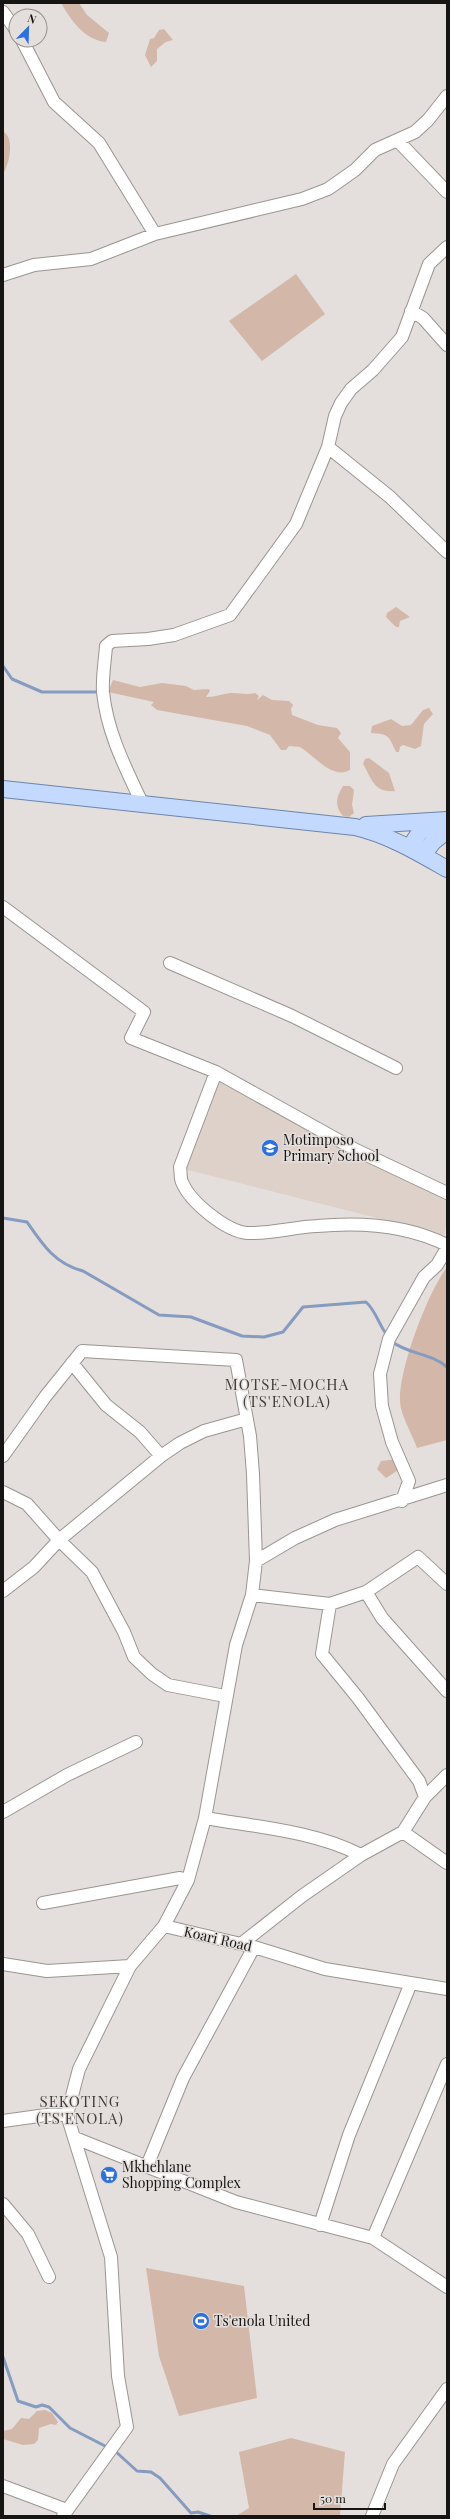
<svg xmlns="http://www.w3.org/2000/svg" width="450" height="2519" font-family="'Playfair Display',serif">
  <style>
    .built { fill: #ded1ca }
    .green { fill: #d3b8a9 }
    .lines { fill: none; stroke-linecap: round; stroke-linejoin: round }
    .stream { stroke: #859bbf; stroke-width: 3 }
    .minor-casing { stroke: #9a9592; stroke-width: 14 }
    .major-casing { stroke: #6c85ac; stroke-width: 18 }
    .minor { stroke: #fff; stroke-width: 12 }
    .major { stroke: #c3dafe; stroke-width: 16 }
    .labels { text-anchor: middle; stroke-width: 3; stroke-linejoin: round; paint-order: stroke }
    .poi-label { font-size: 14px; fill: #161514; stroke: #e4dfdc; text-anchor: start }
    .street-label { font-size: 14px; fill: #161514; stroke: #e4dfdc }
    .neighbourhood-label { font-size: 15px; letter-spacing: 1px; fill: #403c39; stroke: #e4dfdc }
  </style>
  <rect width="100%" height="100%" fill="#e4dfdc"/>
  <path class="built" d="M219 1077 447 1195V1223L444 1235 184 1169Z"/>
  <path class="green" d="M61 3H79L87 15 109 33 106 42C84 40 71 20 61 3Z
    M164 29 173 40 166 42 157 49V61L151 67 145 55 150 39 154 38 159 30Z
    M4 132C15 139 9 165 3 174Z
    M296 274 325 314 262 361 229 321Z
    M396 607 410 617 400 621 399 627H396L386 617 387 613Z
    M113 680 140 687 162 683 186 686 194 690 209 689 210 691 206 697C217 697 224 693 232 693 241 693 247 695 255 693L259 696 257 700 263 695 272 700 289 701 293 705 291 709 292 715 318 725 337 728 341 733 338 738 350 752V770C332 780 315 756 300 747L289 746 286 750H281L270 735 247 726 157 710 151 705 154 702 108 692Z
    M429 708 433 714 424 724 421 746 415 749 403 745 400 747 399 752H396C389 737 390 734 371 733L372 726 391 719 402 726 411 725 423 710Z
    M369 758 389 773 395 791C374 793 372 779 363 764L365 759Z
    M343 786H350L354 790 352 805 354 813 349 817 343 816C334 806 336 797 343 786Z
    M447 1267V1440L417 1448C412 1434 401 1416 400 1402 398 1370 428 1292 447 1267Z
    M397 1459V1471L386 1478 377 1469 381 1461Z
    M146 2268 244 2286 257 2398 179 2416 159 2356Z
    M45 2410 52 2413 58 2422 56 2425 51 2424 39 2428 38 2440 34 2444 23 2445 3 2439V2431L12 2429 21 2418 29 2419 37 2411Z
    M291 2438 345 2452 340 2516H236L249 2508 239 2452Z"/>
  <g class="lines">
    <path class="stream" d="M3 666 12 679 42 692H100
      M3 1218 27 1222C42 1244 55 1264 83 1271L159 1315 191 1317 242 1336 264 1337 283 1332 303 1307 366 1302C376 1311 379 1325 387 1335
      M391 1341C407 1354 431 1353 447 1367
      M3 2357 18 2401 36 2407 42 2405 49 2407 70 2428 109 2448
      M114 2450 137 2471 151 2472 160 2478 191 2513 198 2512 210 2516"/>
    <defs>
      <path id="minor" d="M3 12 16 30
        M22 40 54 102 99 143 155 234
        M398 141 447 192
        M3 275 34 265 91 259 155 234 302 199 328 189 355 170 375 150 415 132 428 120 447 96
        M411 311 423 318 447 345
        M328 447 390 497 447 552
        M142 803C125 767 107 732 103 692 102 677 105 661 106 646L112 641 148 639 174 635 230 615 296 524 328 447 335 416 341 403 351 389 373 370 402 337 429 264 447 247
        M3 907 144 1012 131 1038 216 1072 356 1150 447 1193
        M170 963 292 1016 396 1068
        M216 1072 180 1167C181 1172 180 1178 182 1182 190 1202 226 1231 247 1233 270 1234 294 1227 317 1226 360 1222 407 1225 447 1245
        M72 1363 106 1405 140 1432 161 1456
        M3 1456 45 1397 82 1351 236 1360 250 1436 253 1474 256 1561 252 1595 236 1645 205 1818 188 1880 164 1926
        M3 1492 27 1504 59 1540 92 1572 124 1632 134 1657 152 1674 168 1685 225 1696
        M402 1501 409 1481 392 1442 382 1406 380 1374 389 1339 424 1277 437 1265 447 1248
        M256 1561 295 1538 335 1520 447 1485
        M3 1591 34 1567 59 1540 161 1456 180 1443 204 1431 247 1419
        M366 1592 382 1618 447 1691
        M252 1595 330 1604 366 1592 418 1557 447 1584
        M330 1604 322 1654 358 1698 419 1781 425 1797
        M3 1812 67 1775 136 1742
        M205 1818C257 1827 314 1831 361 1855
        M403 1832 447 1863
        M43 1903 180 1878 188 1880
        M241 1944 302 1896 361 1855 403 1832 425 1797 447 1775
        M3 1964 47 1971 130 1966 164 1926 254 1947 325 1969 447 1989
        M3 2121 46 2115H67
        M75 2138 236 2202 373 2238 447 2287
        M147 2166 183 2078 254 1947
        M3 2204 28 2234 49 2277
        M320 2225 349 2135 411 1983
        M373 2238 447 2064
        M3 2486 67 2510
        M63 2516 127 2427 118 2376 111 2257 67 2115 79 2069 130 1966
        M372 2516 393 2464 447 2389"/>
      <path id="major" d="M3 789 355 827C389 835 417 852 447 869
        M366 825 447 820
        M409 848 420 832 434 822
        M423 855 433 842 447 831"/>
    </defs>
    <use href="#minor" class="minor-casing"/>
    <use href="#major" class="major-casing"/>
    <use href="#minor" class="minor"/>
    <use href="#major" class="major"/>
  </g>
  <defs>
    <symbol id="school-disc" viewBox="-11 -11 22 22"><circle r="9.5" fill="#2c71de" stroke="#e4dfdc"/><path d="M0-5L7-2L0 1L-7-2ZM-4 1L0 2.5L4 1V4Q0 6-4 4Z" fill="#fff"/></symbol>
    <symbol id="supermarket-disc" viewBox="-11 -11 22 22"><circle r="9.5" fill="#2c71de" stroke="#e4dfdc"/><path d="M-6-5.5h2.5l.6 2H6L4.5 2H-2.5L-4.4-4H-6ZM-1.5 3.2a1.3 1.3 0 1 0 .1 0ZM3 3.2a1.3 1.3 0 1 0 .1 0Z" fill="#fff"/></symbol>
    <symbol id="stadium-disc" viewBox="-11 -11 22 22"><circle r="9.5" fill="#2c71de" stroke="#e4dfdc"/><path d="M0-5a6.5 5 0 1 0 0 10a6.5 5 0 1 0 0-10ZM-3.5-1.8h7v3.6h-7Z" fill="#fff"/></symbol>
  </defs>
  <g fill-rule="evenodd">
    <use href="#school-disc" x="260" y="1138" width="20" height="20"/>
    <use href="#supermarket-disc" x="99" y="2165" width="20" height="20"/>
    <use href="#stadium-disc" x="191" y="2311" width="20" height="20"/>
  </g>
  <g class="labels">
    <g class="poi-label">
      <text x="283" y="1145">Motimposo<tspan x="283" dy="16">Primary School</tspan></text>
      <text x="122" y="2172">Mkhehlane<tspan x="122" dy="16">Shopping Complex</tspan></text>
      <text x="214" y="2326">Ts'enola United</text>
    </g>
    <g class="street-label">
      <text transform="translate(218 1939) rotate(13)" y="5">Koari Road</text>
    </g>
    <g class="neighbourhood-label">
      <text x="287" y="1390">MOTSE-MOCHA<tspan x="287" dy="17">(TS'ENOLA)</tspan></text>
      <text x="80" y="2107">SEKOTING<tspan x="80" dy="17">(TS'ENOLA)</tspan></text>
    </g>
  </g>
  <rect width="450" height="2519" fill="none" stroke="#161514" stroke-width="8"/>
  <g transform="translate(28 28) rotate(23)"><circle r="19" fill="#e4dfdc" stroke="#928e8c"/>
  <path d="M0-3L7 15L0 10L-7 15Z" fill="#2c71de"/>
  <text y="-6" font-size="11" font-weight="bold" text-anchor="middle" fill="#161514">N</text>
  </g>
  <path d="M314 2503v6h71v-6" fill="none" stroke="#161514" stroke-width="2"/>
  <text x="320" y="2503" font-size="12" fill="#161514" stroke="#e4dfdc" stroke-width="3" paint-order="stroke">50 m</text>
</svg>
